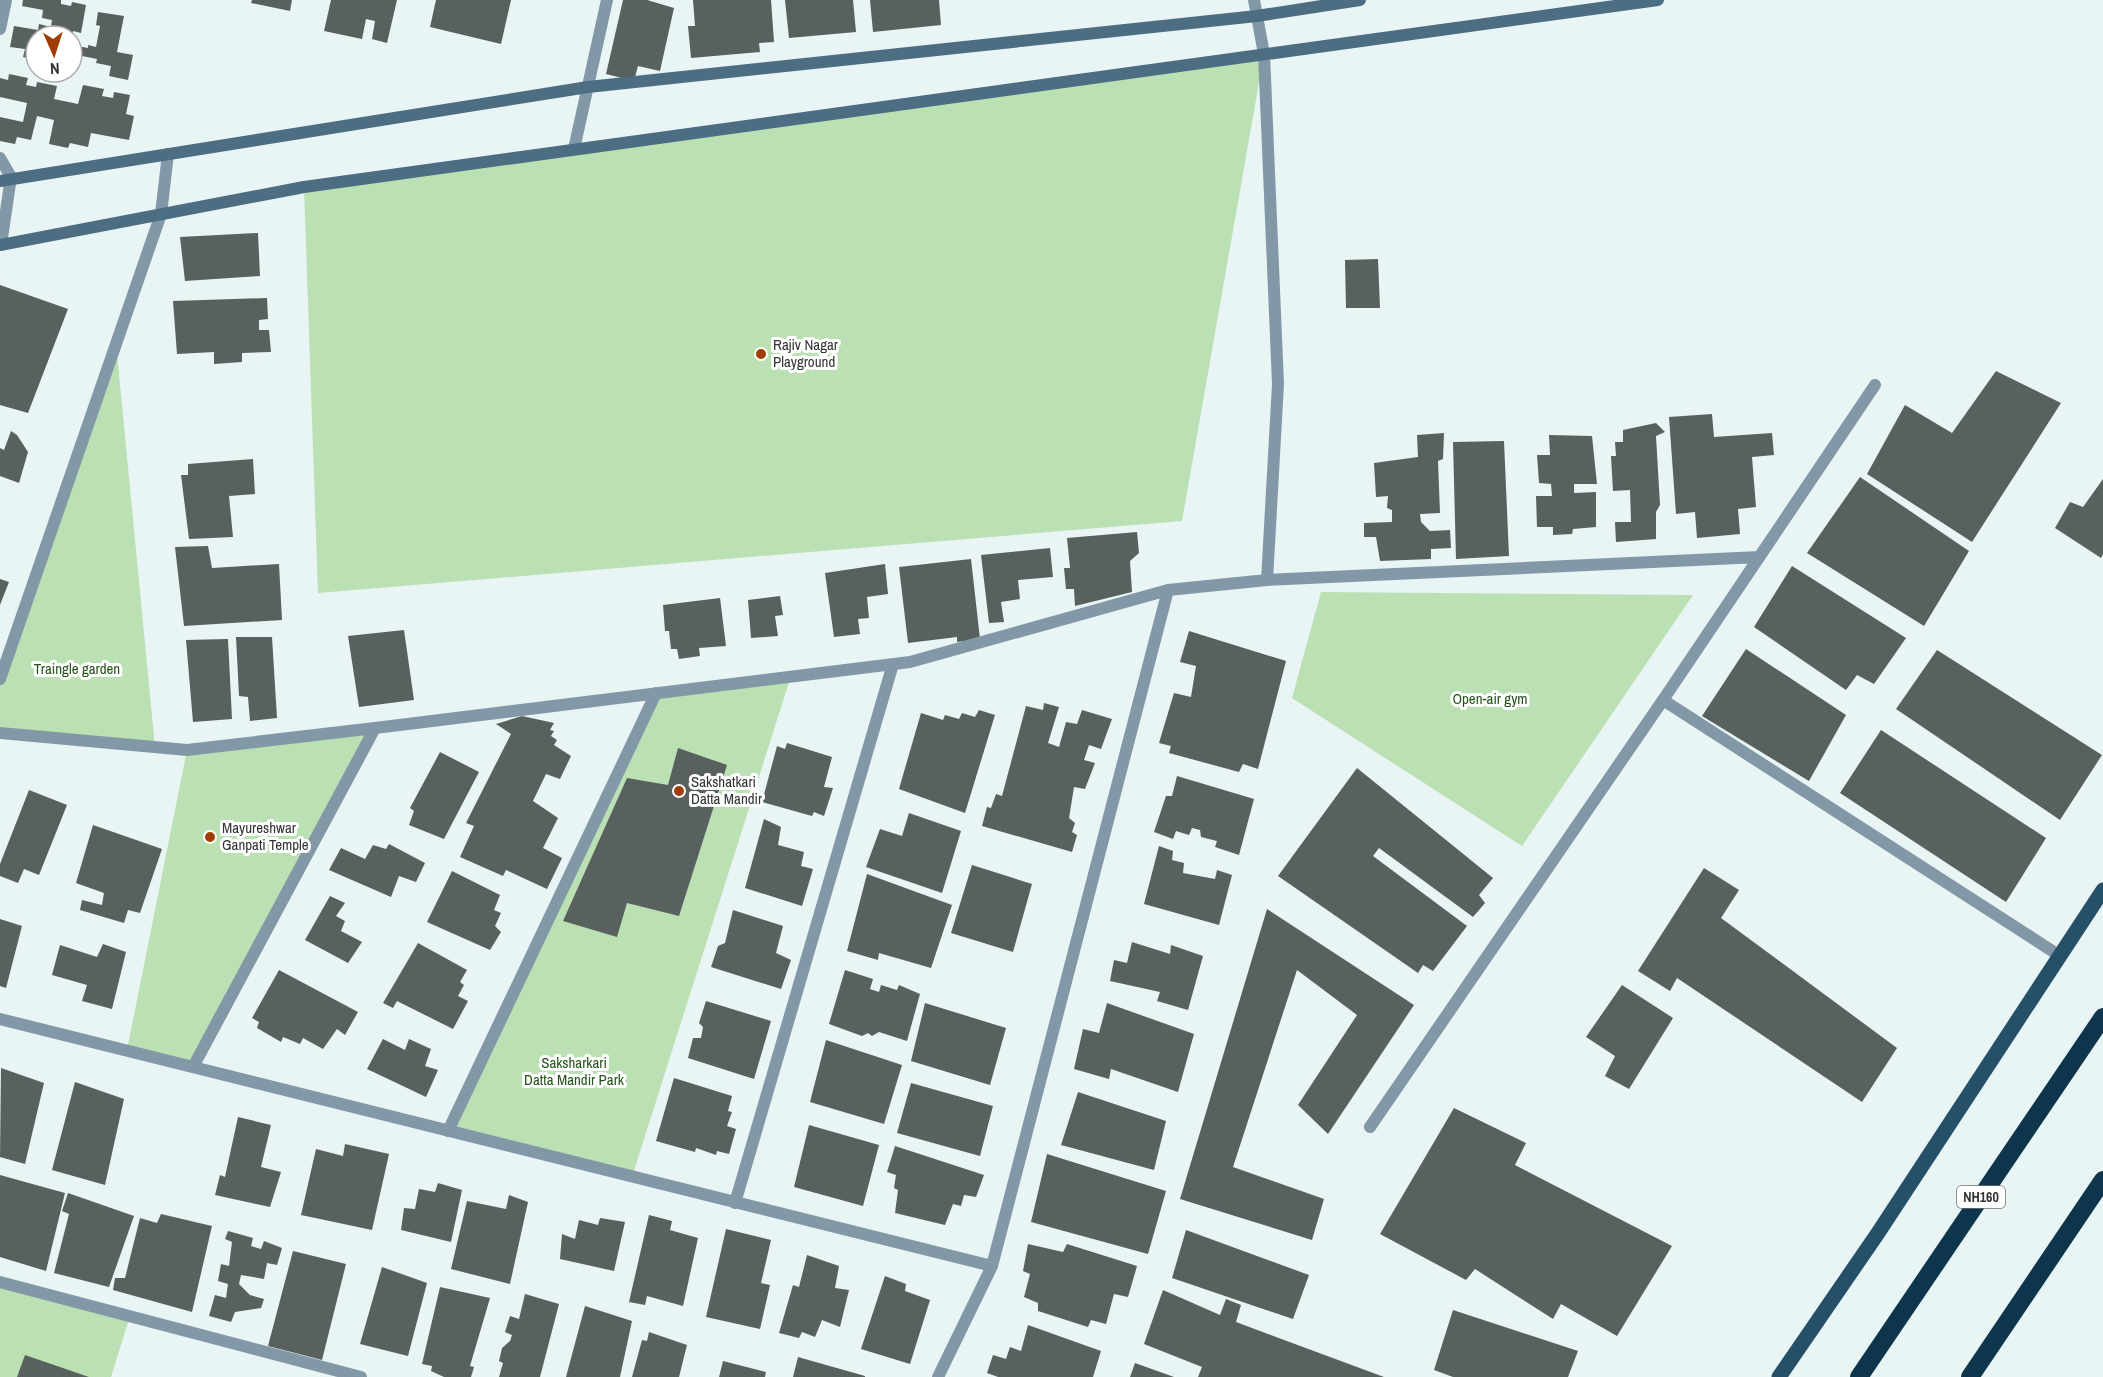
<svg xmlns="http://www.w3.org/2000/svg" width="2103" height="1377" font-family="'Archivo Narrow',sans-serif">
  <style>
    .green { fill: #bbe0b3 }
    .building { fill: #58615e }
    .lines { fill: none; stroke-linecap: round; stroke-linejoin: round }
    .street { stroke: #8298a7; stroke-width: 12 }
    .secondary { stroke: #4d6d82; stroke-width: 12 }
    .primary { stroke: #264f68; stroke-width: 15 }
    .highway { stroke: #0d354b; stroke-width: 18 }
    .poi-dot { fill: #a03d02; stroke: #fff; stroke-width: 2 }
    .labels { text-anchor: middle; stroke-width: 6; stroke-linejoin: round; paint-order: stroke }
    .shield { fill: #fff; stroke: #6e7172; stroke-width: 1.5 }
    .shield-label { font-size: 14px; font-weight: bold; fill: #303435 }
    .poi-label { font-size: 15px; fill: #303435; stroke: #fff; text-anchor: start }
    .park-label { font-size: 15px; fill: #24541a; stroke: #fff }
  </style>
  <rect width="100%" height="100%" fill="#e9f4f5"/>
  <path class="green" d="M1264 54 1182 521 318 593 304 187Z
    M116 343 155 747 0 733V679Z
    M1321 592 1693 595 1522 846 1292 698Z
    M791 676 632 1177 448 1131 656 693Z
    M375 728 193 1067 127 1050 187 750Z
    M0 1282 130 1316 111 1377H0Z"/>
  <path class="building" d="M23 0H61V4L71 6 72 2 86 5 81 33 73 31 72 36H36V60L23 57 25 49 10 47 14 26 38 30 39 24 51 27 52 20 42 18 43 10 22 6Z
    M252 0H292L290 11 251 3Z
    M331 0H397L387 43 372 39 375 21 366 19 362 39 324 31Z
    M436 0H511L501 44 430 27Z
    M623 0H647L674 8 660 71 638 66 634 81 606 74Z
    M693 0H771L774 42 759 43 760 52 691 58 688 26H695Z
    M785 0H853L856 32 789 38Z
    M870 0H939L941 25 873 32Z
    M98 12 124 16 117 52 133 55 128 80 109 76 111 66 96 63 97 59 72 54V45L88 48V45L96 47 100 26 96 25Z
    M9 74 28 78 26 85 36 87 37 82 57 86 54 99 78 104 83 85 104 89 102 96 113 98 114 92 130 95 126 114 134 116 129 140 91 133 88 147 70 143 68 148 49 144 54 120 37 116 31 140 17 137 15 144 0 141V117L23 122 27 103 0 97V78L8 80Z
    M258 233 260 276 185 281 180 237Z
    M1378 259 1380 308H1346L1345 260Z
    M0 285 68 309 28 413 0 405Z
    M267 298 268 319 259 320V330H269L271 352 242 353V362L214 364V352L177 354 173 301Z
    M1996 371 2061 403 1972 542 1867 474 1905 405 1952 433Z
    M1712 414 1714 437 1772 433 1774 455 1752 457 1756 507 1738 509 1740 534 1697 538 1695 512 1676 514 1669 417Z
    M1656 423 1665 432 1656 436 1660 505 1656 512V539L1616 542 1615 522H1631L1630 490 1613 491 1611 456H1616L1615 442H1623V430Z
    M11 431 17 435 28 452 19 483 0 476V448L4 450Z
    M1444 433 1443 459 1438 461 1440 513 1420 514 1421 522 1430 531 1450 530 1451 548 1431 549V559L1380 561 1376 537H1364V523L1392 522V510L1387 508 1388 496 1376 497 1374 463 1418 457 1417 435Z
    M1549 435 1592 436 1597 484H1574V493L1596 492V527L1573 529 1572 534 1553 535V527H1537L1536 496H1552L1551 484 1539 483 1537 455H1550Z
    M1504 441 1509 556 1456 559 1453 442Z
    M253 459 255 494 229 496 233 537 189 539 181 475H188V464Z
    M1860 477 1969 551 1924 626 1807 553Z
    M2103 479V554L2101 558 2055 528 2070 502 2083 507Z
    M1137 532 1139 553 1130 561 1132 592 1075 606 1074 589H1066L1064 568H1070L1067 538Z
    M208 546 212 568 279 564 282 620 184 626 175 547Z
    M1050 548 1053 577 1018 580 1020 599 1001 602 1004 622 989 623 981 555Z
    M971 559 980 639 957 642V637L908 643 899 567Z
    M885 564 888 594 867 597 869 618 858 619 860 634 834 637 825 573Z
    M1792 566 1906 638 1874 684 1857 675 1846 690 1754 627Z
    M0 579 9 582 0 605Z
    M780 596 783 615 775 616 778 636 751 638 748 600Z
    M720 598 726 646 699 648 700 656 679 659 677 649H671L669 631H665L663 605Z
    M404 630 414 700 359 707 348 636Z
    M1189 631 1286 661 1258 769 1243 764 1239 772 1169 753 1171 746 1159 743 1174 693 1191 697 1196 666 1180 662Z
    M236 637H272L277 718 250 721 248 697 239 696Z
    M228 639 232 719 193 722 186 640Z
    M1746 649 1846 715 1809 781 1702 716Z
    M1937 650 2102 755 2060 820 1896 709Z
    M1044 703 1059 707 1048 743 1059 747 1066 722 1077 724 1082 710 1112 719 1101 749 1089 745 1084 760 1095 763 1085 789 1074 787 1069 818 1075 823 1072 832 1077 835 1072 852 982 826 987 807 991 808 996 794 1002 796 1026 706 1043 710Z
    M979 710 995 715 965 813 899 789 921 713 943 720 945 715 959 719 962 713 975 717Z
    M522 716 554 723 550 730 554 731 551 736 557 740 554 745 571 756 560 779 546 774 533 801 558 818 543 848 562 858 547 889 506 870 503 876 460 857 474 826 466 823 511 734 496 724Z
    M1881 730 2046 838 2006 902 1840 793Z
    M787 743 832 757 824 787 833 788 824 816 814 812 812 816 762 802 777 746 785 749Z
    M678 748 727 765 679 916 627 903 617 937 563 921 627 778 668 785Z
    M440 752 479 772 444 839 409 825 414 811 410 808Z
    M1357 768 1493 878 1479 895 1485 903 1473 917 1379 848 1373 856 1467 926 1433 971 1423 965 1418 973 1278 876Z
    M1177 776 1254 799 1239 855 1215 847 1217 841 1201 837 1200 830 1192 828 1189 835 1176 831 1173 839 1154 832 1166 796H1172Z
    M29 790 67 805 39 875 24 869 18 883 0 876V864Z
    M909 813 961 831 942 893 866 867 880 829 902 836Z
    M764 819 781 827 778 845 804 852 801 866 813 869 802 906 745 888Z
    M93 825 162 849 140 913 128 910 124 923 80 910 82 900 102 905 104 893 76 883Z
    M389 844 425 863 416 882 399 876 391 897 329 870 341 848 365 859 373 845 386 849Z
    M1159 846 1173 851 1172 860 1184 863 1183 873 1215 879 1217 870 1232 875 1219 925 1144 904Z
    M972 865 1032 884 1013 952 951 933Z
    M1704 868 1739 890 1721 918 1897 1048 1862 1102 1677 978 1670 991 1638 971Z
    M452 871 500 895 494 910 501 913 495 926 501 932 490 950 427 922Z
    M867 874 952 905 931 968 879 953 878 960 847 951Z
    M330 896 345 903 336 916 345 921 341 931 362 942 348 963 305 940Z
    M1267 909 1414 1005 1328 1134 1298 1105 1357 1015 1297 970 1233 1167 1324 1199 1312 1240 1180 1199Z
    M733 910 783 926 776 953 791 960 781 989 711 967 718 946 725 943Z
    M0 919 22 926 6 988 0 986Z
    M1132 942 1170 954 1171 945 1203 956 1188 1010 1157 1001 1160 992 1110 981 1114 960 1127 963Z
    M418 943 467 970 460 982 464 985 458 996 468 1001 453 1029 397 1001 393 1008 383 1003Z
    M103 944 126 952 112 1009 82 1001 87 985 52 975 60 945 97 957Z
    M279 970 358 1012 345 1035 337 1029 323 1049 303 1038 300 1044 283 1037 281 1042 257 1028 259 1022 252 1018Z
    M845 970 873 979 870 989 879 992 881 985 897 990 899 985 920 994 907 1041 879 1032 872 1036 868 1033 862 1036 829 1024Z
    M1622 985 1673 1018 1629 1089 1605 1076 1615 1056 1586 1037Z
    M706 1001 771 1021 754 1079 688 1058 693 1038H701L703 1027 699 1023Z
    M925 1003 1006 1028 990 1085 911 1061Z
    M1107 1003 1194 1034 1178 1092 1111 1069 1109 1079 1074 1069 1083 1029 1099 1033Z
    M383 1039 405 1050 409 1039 431 1049 425 1066 438 1070 426 1097 367 1069Z
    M826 1040 902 1065 884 1124 810 1102Z
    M1 1068 44 1083 25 1164 0 1157Z
    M674 1078 732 1096 728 1111 732 1112 727 1126 736 1129 729 1154 717 1151 716 1155 696 1148 695 1152 656 1141Z
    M75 1082 124 1099 105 1185 52 1170Z
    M911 1083 993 1106 980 1156 897 1133Z
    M1078 1092 1166 1121 1154 1170 1061 1145Z
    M1454 1108 1526 1143 1515 1165 1672 1246 1617 1336 1561 1304 1553 1319 1475 1269 1466 1280 1380 1234Z
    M238 1117 271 1125 261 1167 281 1172 270 1207 215 1195 220 1175 225 1177Z
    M809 1125 879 1145 863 1206 794 1187Z
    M345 1144 389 1154 372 1230 301 1215 316 1149 343 1156Z
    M895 1146 984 1175 976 1197 964 1195 961 1206 953 1204 945 1225 895 1213 898 1190 894 1188 896 1175 887 1172Z
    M1047 1154 1166 1191 1148 1254 1031 1222Z
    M0 1175 65 1193 46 1271 0 1257Z
    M438 1183 462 1190 451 1242 401 1230 404 1208 415 1209 419 1189 435 1192Z
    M68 1193 134 1216 109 1287 54 1273 69 1214 62 1211Z
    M509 1195 528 1202 510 1284 451 1269 467 1201 506 1209Z
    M161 1214 212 1226 192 1312 113 1290 115 1278H125L140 1218 157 1223Z
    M649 1215 672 1221 670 1230 698 1238 683 1306 647 1296 645 1305 629 1302Z
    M600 1218 625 1222 614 1271 560 1259 562 1234 575 1239 579 1220 598 1225Z
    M726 1229 771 1240 761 1283 770 1285 760 1329 706 1317Z
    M1186 1230 1309 1275 1293 1319 1172 1278Z
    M228 1231 253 1238 251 1246 261 1249 264 1241 282 1248 277 1265 267 1263 264 1279 241 1275 239 1284 250 1295 264 1299 261 1308 235 1312 231 1322 209 1316 215 1295 226 1298 228 1284 218 1281 221 1264 229 1266 232 1242 225 1239Z
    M1028 1244 1063 1252 1067 1244 1137 1266 1128 1297 1114 1294 1106 1324 1091 1320 1088 1327 1038 1311V1303L1024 1297 1030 1274 1023 1271Z
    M293 1251 346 1264 322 1360 268 1346Z
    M807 1255 839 1266 835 1288 849 1290 840 1327 822 1320 815 1337 802 1332 799 1338 779 1333 793 1285 799 1287Z
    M382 1267 427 1283 408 1356 360 1344Z
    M885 1276 906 1284 905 1291 930 1300 910 1364 861 1349Z
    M440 1287 490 1298 470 1366 474 1367 471 1377H444L431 1371 432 1366 422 1364Z
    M1163 1290 1220 1315 1226 1299 1241 1305 1236 1322 1384 1377H1198L1202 1367 1144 1344Z
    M525 1294 559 1304 540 1377H499L503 1363 499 1361 502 1348 510 1341 512 1335 505 1332 510 1316 519 1319Z
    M585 1306 632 1321 620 1377H566Z
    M1453 1310 1578 1351 1568 1377H1453L1434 1370Z
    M1028 1325 1101 1351 1093 1377H998L987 1373 993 1355 1006 1359 1010 1347 1021 1351Z
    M649 1332 687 1345 679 1377H632L642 1340 647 1341Z
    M25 1355 89 1377H17Z
    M798 1357 865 1376V1377H793Z
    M723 1361 766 1372 765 1377H719Z
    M1135 1363 1174 1377H1130Z"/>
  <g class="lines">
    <path class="street" d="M1254 0 1264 54 1278 384 1267 580
      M0 29 6 0
      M574 149 607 0
      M0 158 11 177 1 245
      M1875 385 1663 700 2060 956
      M1168 590 1267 580 1759 557
      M0 679 161 214 168 154
      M0 733 187 750 375 728 910 662 1168 590 992 1266 938 1377
      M0 1019 992 1266
      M193 1067 375 728
      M1370 1127 1663 700
      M448 1131 656 693
      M735 1203 893 664
      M0 1282 361 1377"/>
    <path class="secondary" d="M0 181 588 87 1257 16 1360 0
      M0 245 304 187 1658 0"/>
    <path class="primary" d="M1779 1377 1878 1233 2103 890"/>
    <path class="highway" d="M1859 1377 2103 1017
      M1970 1377 2103 1180"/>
  </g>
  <g class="poi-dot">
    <circle cx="761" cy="354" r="6"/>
    <circle cx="679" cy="791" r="6"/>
    <circle cx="210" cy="837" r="6"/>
  </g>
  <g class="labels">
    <rect class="shield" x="1957" y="1186" width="48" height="22" rx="4.5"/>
    <g class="shield-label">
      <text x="1981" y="1202">NH160</text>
    </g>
    <g class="poi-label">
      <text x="773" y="350">Rajiv Nagar<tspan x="773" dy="17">Playground</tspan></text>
      <text x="691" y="787">Sakshatkari<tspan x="691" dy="17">Datta Mandir</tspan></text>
      <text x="222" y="833">Mayureshwar<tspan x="222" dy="17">Ganpati Temple</tspan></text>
    </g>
    <g class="park-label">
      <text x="77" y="674">Traingle garden</text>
      <text x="1490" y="704">Open-air gym</text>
      <text x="574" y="1068">Saksharkari<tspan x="574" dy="17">Datta Mandir Park</tspan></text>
    </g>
  </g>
  <g transform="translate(54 54) rotate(177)"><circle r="28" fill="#ffffff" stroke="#acaeae" stroke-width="1.5"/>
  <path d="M0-4.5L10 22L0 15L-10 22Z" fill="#a03d02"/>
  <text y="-9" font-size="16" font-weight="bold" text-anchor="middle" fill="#303435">N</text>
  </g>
</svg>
